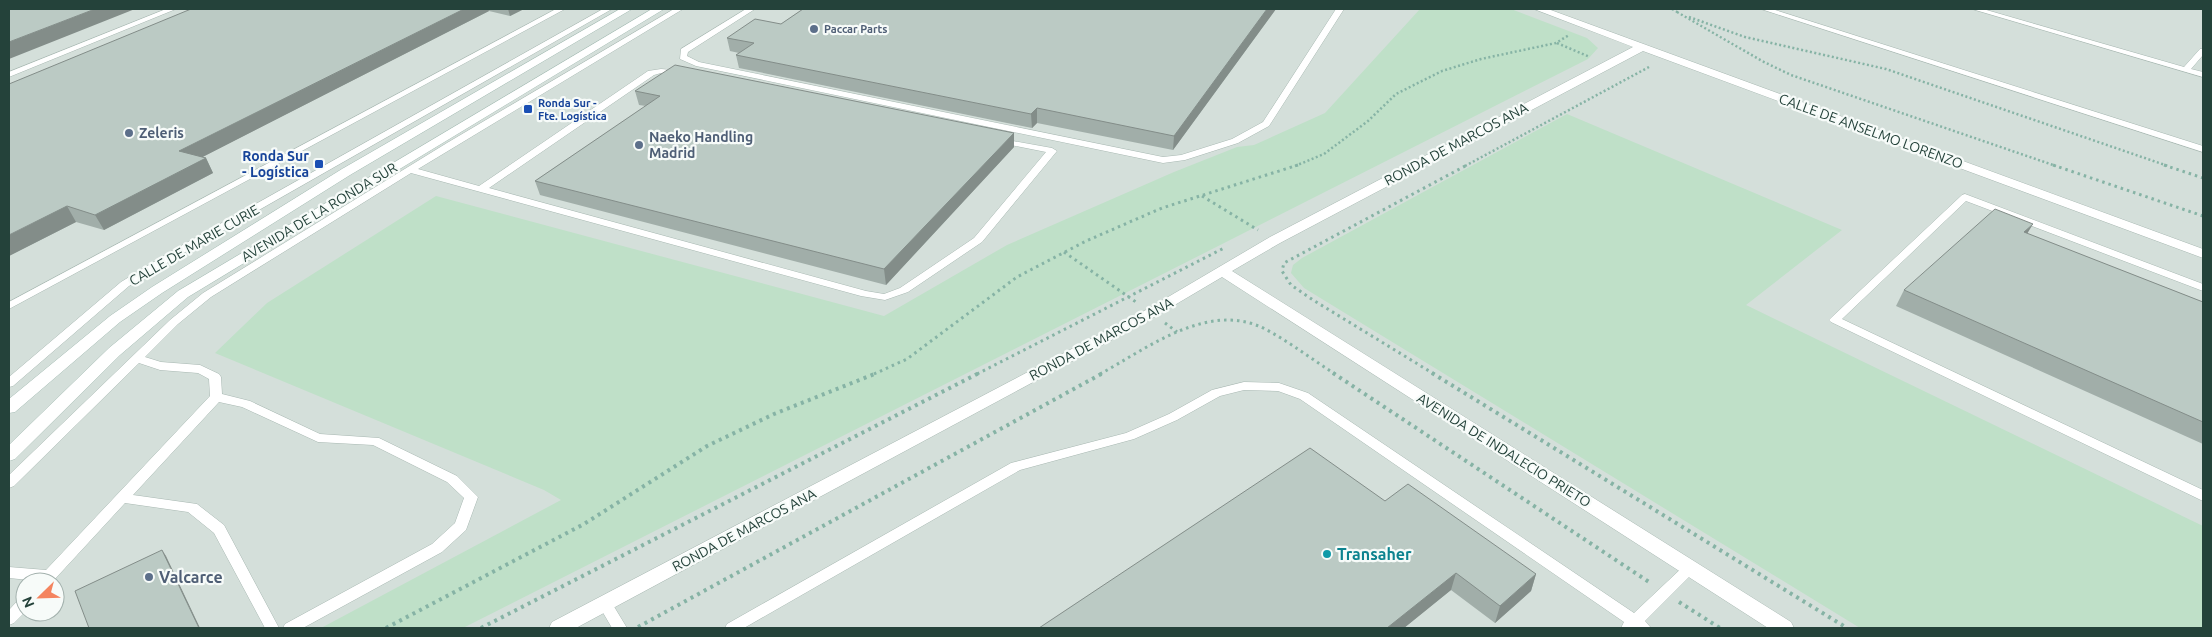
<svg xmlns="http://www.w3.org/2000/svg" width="2212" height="637" font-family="Ubuntu,sans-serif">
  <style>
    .built { fill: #d4dfda; fill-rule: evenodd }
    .green { fill: #bfe0c8 }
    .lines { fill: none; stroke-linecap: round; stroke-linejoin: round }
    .service-casing { stroke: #a8b8b2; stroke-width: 1 }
    .minor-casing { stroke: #a8b8b2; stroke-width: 1 }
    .secondary-casing { stroke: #a4bbb3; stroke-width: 1 }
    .path-far2 { stroke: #86b3a5; stroke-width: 2.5; stroke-dasharray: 2 2.5; stroke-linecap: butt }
    .path-far1 { stroke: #86b3a5; stroke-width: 3; stroke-dasharray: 2.5 4; stroke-linecap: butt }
    .path { stroke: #86b3a5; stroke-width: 4; stroke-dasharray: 3 4.5; stroke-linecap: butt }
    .service { fill: #fff; fill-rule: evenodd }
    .minor { fill: #fff; fill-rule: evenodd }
    .secondary { fill: #fff; fill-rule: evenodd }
    .wall { fill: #a1aea9 }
    .shaded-wall { fill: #838d89 }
    .building { fill: #bbcac4; stroke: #838d89 }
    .service-dot { fill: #5c6f8a; stroke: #f7fbf9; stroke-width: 2 }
    .transit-dot { fill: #1a4fb4; stroke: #f7fbf9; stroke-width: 2 }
    .culture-dot { fill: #0f9aa8; stroke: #f7fbf9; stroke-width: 2 }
    .labels { text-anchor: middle; stroke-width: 4.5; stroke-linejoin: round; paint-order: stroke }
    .far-service-label { font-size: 11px; font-weight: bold; fill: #4e5e75; stroke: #f7fbf9; text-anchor: start }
    .far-transit-label { font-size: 11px; font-weight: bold; fill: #164399; stroke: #f7fbf9; text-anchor: start }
    .street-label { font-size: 14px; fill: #24423a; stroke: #f7fbf9 }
    .service-label { font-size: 14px; font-weight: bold; fill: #4e5e75; stroke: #f7fbf9; text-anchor: start }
    .transit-label { font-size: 14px; font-weight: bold; fill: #164399; stroke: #f7fbf9; text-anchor: end }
    .near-culture-label { font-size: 16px; font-weight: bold; fill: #0d838f; stroke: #f7fbf9; text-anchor: start }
    .near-service-label { font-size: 16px; font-weight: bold; fill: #4e5e75; stroke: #f7fbf9; text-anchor: start }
  </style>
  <rect width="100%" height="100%" fill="#e6efeb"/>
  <path class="built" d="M9 9H2203V628H9ZM25 582H55V612H25Z"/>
  <path class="green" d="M1420 9H1511L1587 38 1598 48 1588 59 463 628H321L561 500 544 490 215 353 267 303 436 196 884 316 1007 245 1174 172 1237 147 1254 145 1325 113Z
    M1567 114 1842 230 1746 305 2203 526V628H1860L1304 288 1291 273 1293 265 1302 258Z"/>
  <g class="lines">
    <defs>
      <path id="service" d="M166 9H176L9 77V72Z
        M556 9H565L9 309V302Z
        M603 9H612L180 255 129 286 13 386 9 387V377L121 282 172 251Z
        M674 9H683L418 169 479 186 648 71 661 69 683 71V75L680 76 661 73 654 75 489 188 866 291 884 294 900 288 974 238 1046 152 996 142V138L1052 148 1057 151 982 242 908 292 885 300 861 296 411 173 211 297 178 324 145 357 161 362 200 365 219 374 221 377 222 394 250 401 320 434 379 438 457 476 478 497 466 530 442 552 303 628H283L285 624 432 544 455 523 464 498 447 482 373 445 318 442 242 407 219 402 133 495 197 504 224 525 279 628H265L214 533 188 512 125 503 54 580 49 582 9 578V567L46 570 210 396 209 379 198 373 160 370 139 363 14 486 9 488V475L170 320 203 293 447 143Z
        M746 9H755L688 52 687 56 699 62 1163 157 1181 155 1232 139 1263 122 1336 9H1344L1269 126 1238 143 1185 160 1163 163 696 66 680 59 681 49Z
        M1761 9H1772L2203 146V152Z
        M1972 9H1983L2184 67 2200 49H2203V55L2191 69 2203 72V77Z
        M1965 194 2203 284V291L1966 201 1842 319 2203 490V501L1831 322 1829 320 1831 318 1962 195Z
        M1244 382 1279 383 1308 393 1634 613 1686 564 1691 562 1696 564 1698 568 1645 621 1651 628H1621L1624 622 1300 399 1278 391 1244 390 1220 396 1177 420 1134 439 1020 470 744 628H725L727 624 1011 463 1126 433 1169 414 1212 390Z
        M25 596V612L14 623 9 625V610L20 598Z
        M605 598 610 600 627 628H612L598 604 600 600Z"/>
      <path id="minor" d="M1534 9H1548L2203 249V258L1643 51 1280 243 1232 271 1791 622 1794 628H1768L1222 277 1156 316 576 628H549L552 622 1146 310 1270 237 1633 47Z"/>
      <path id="secondary" d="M620 9H632L350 175 162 293 120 322 15 412 9 413V399L110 316 152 287 342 169Z
        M652 9H664L188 297 120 355 15 459 9 461V445L109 348 178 291Z"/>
    </defs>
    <use href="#service" class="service-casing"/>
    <use href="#minor" class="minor-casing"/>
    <use href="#secondary" class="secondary-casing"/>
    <path class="path-far2" d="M1672 9 1679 13
      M1677 12 1762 61 1791 75 2056 166
      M1689 17 1745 37 1886 69 2168 166
      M1557 43 1590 57
      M1295 166 1324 154 1368 121 1396 94 1442 71 1481 59 1556 43 1569 35
      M1465 166 1649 67"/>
    <path class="path-far1" d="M2053 165 2203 216
      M2164 165 2203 178
      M1202 196 1258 230
      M1064 252 1136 302
      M1165 323 1177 332
      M874 374 907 359 1017 277 1086 241 1162 208 1298 165
      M977 374 1226 247
      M1100 374C1148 348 1210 299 1267 330 1291 343 1313 360 1335 374
      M1434 374 1313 300 1291 285 1282 271 1284 263 1467 165"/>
    <path class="path" d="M1333 373 1649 582
      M1432 373 1847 628
      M1679 602 1720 628
      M638 627 1103 373
      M386 628 584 524 707 446 774 414 877 373
      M481 628 979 373"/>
    <use href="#service" class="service"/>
    <use href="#minor" class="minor"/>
    <use href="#secondary" class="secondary"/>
  </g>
  <path class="wall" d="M191 9H524L510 16 489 11 202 157 206 158 213 173 104 230 76 222 9 256Z
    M803 9H1276L1173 150 1037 123 1032 128 739 68 736 55 739 53 730 51 727 38 781 24Z
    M635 91 1014 133V147L886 285 540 195 535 181 646 106 639 105Z
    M2028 234 2203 302V444L1896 306 1904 290Z
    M1385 501 1536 574 1531 591 1495 623 1451 590 1404 628H1039Z"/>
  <path class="shaded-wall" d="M95 9H135L9 59V42Z
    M464 9H488L489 11 187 165 179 151Z
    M508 9H524L510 16Z
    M1267 9H1276L1173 150 1174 136Z
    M1037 108V123L1032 128 1031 114Z
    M1014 133V147L886 285 884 269Z
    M206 158 213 173 104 230 95 215Z
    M67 206 76 222 9 256V235Z
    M2033 224 2024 239V232Z
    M162 550 166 556 200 628H199Z
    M1456 573 1451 590 1404 628H1387Z
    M1536 574 1531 591 1495 623 1500 606Z"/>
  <path class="building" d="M9 9H95L9 42Z
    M191 9H464L179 151 206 158 95 215 67 206 9 235V84Z
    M803 9H1267L1174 136 1037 108 1031 114 736 55 754 43 727 38 755 19 781 24Z
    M675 65 1014 133 884 269 535 181 660 96 635 91Z
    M1995 209 2033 224 2024 232 2203 302V422L1904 290Z
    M1310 448 1385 501 1408 484 1536 574 1500 606 1456 573 1387 628H1039Z
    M162 550 199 628H89L75 591Z"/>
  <g class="service-dot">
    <circle cx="814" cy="29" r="5"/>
    <circle cx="129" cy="133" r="5"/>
    <circle cx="639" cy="145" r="5"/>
    <circle cx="149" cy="577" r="5"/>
  </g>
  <g class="transit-dot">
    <rect x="523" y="104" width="10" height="10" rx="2.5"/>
    <rect x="314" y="159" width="10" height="10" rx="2.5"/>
  </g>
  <circle class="culture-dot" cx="1327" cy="554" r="5"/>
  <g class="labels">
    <g class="far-service-label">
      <text x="824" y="33">Paccar Parts</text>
    </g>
    <g class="far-transit-label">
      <text x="538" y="107">Ronda Sur -<tspan x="538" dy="13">Fte. Logística</tspan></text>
    </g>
    <g class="street-label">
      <text transform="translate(1871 131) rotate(20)" y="5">CALLE DE ANSELMO LORENZO</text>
      <text transform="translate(1456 144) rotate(-28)" y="5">RONDA DE MARCOS ANA</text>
      <text transform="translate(319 212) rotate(-31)" y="5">AVENIDA DE LA RONDA SUR</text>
      <text transform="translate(194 245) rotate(-30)" y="5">CALLE DE MARIE CURIE</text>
      <text transform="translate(1101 339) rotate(-28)" y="5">RONDA DE MARCOS ANA</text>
      <text transform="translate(1504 450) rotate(32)" y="5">AVENIDA DE INDALECIO PRIETO</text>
      <text transform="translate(744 530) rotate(-28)" y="5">RONDA DE MARCOS ANA</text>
    </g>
    <g class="service-label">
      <text x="139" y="138">Zeleris</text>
      <text x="649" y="142">Naeko Handling<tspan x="649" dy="16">Madrid</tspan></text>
    </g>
    <g class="transit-label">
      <text x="309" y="161">Ronda Sur<tspan x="309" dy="16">- Logística</tspan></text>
    </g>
    <g class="near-culture-label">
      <text x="1337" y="560">Transaher</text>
    </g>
    <g class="near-service-label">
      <text x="159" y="583">Valcarce</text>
    </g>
  </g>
  <rect width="2212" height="637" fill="none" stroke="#24423a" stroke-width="20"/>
  <g transform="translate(40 597) rotate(247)"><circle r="24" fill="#f7fbf9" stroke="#a3b1ad"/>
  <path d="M0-4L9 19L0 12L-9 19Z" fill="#f4845f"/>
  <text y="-8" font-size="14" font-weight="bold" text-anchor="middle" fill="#24423a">N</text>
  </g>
</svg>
